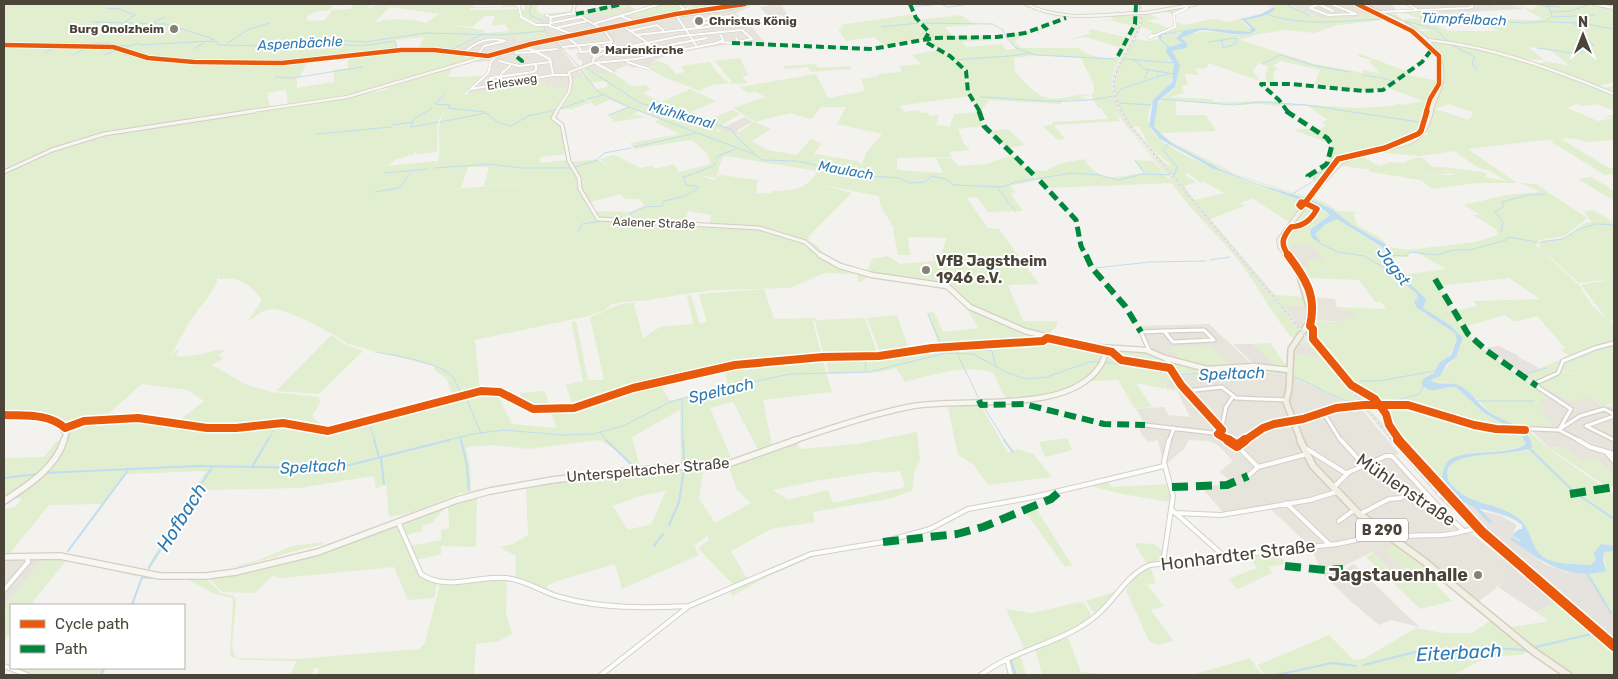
<svg xmlns="http://www.w3.org/2000/svg" width="1618" height="679" font-family="Rubik,sans-serif">
  <style>
    .residential { fill: #e7e4dc }
    .industrial { fill: #e6e2de }
    .green { fill: #e1eecf; fill-rule: evenodd }
    .parking { fill: #e6e3df }
    .water { fill: #c0ddf1; fill-rule: evenodd }
    .lines { fill: none; stroke-linecap: round; stroke-linejoin: round }
    .stream-far1 { stroke: #c0ddf1; stroke-width: 1 }
    .stream { stroke: #c0ddf1; stroke-width: 2 }
    .canal { stroke: #c0ddf1; stroke-width: 3 }
    .street-far2-casing { stroke: #d2d0cb; stroke-width: 3 }
    .street-far1-casing { stroke: #d2d0cb; stroke-width: 5.5 }
    .street-casing { stroke: #d2d0cb; stroke-width: 6 }
    .secondary-far3-casing { stroke: #d3cfc5; stroke-width: 4 }
    .secondary-far2-casing { stroke: #d3cfc5; stroke-width: 5 }
    .secondary-far1-casing { stroke: #d3cfc5; stroke-width: 7 }
    .secondary-casing { stroke: #d3cfc5; stroke-width: 8 }
    .primary-far3-casing { stroke: #d6cebb; stroke-width: 4.5 }
    .primary-far2-casing { stroke: #d6cebb; stroke-width: 5.5 }
    .primary-far1-casing { stroke: #d6cebb; stroke-width: 8 }
    .primary-casing { stroke: #d6cebb; stroke-width: 9 }
    .street-far2 { stroke: #fdfdfc; stroke-width: 2 }
    .street-far1 { stroke: #fdfdfc; stroke-width: 3 }
    .street { stroke: #fdfdfc; stroke-width: 4 }
    .secondary-far3 { stroke: #f7f6f1; stroke-width: 2.5 }
    .secondary-far2 { stroke: #f7f6f1; stroke-width: 3 }
    .secondary-far1 { stroke: #f7f6f1; stroke-width: 4.5 }
    .secondary { stroke: #f7f6f1; stroke-width: 5.5 }
    .primary-far3 { stroke: #f2efe6; stroke-width: 3 }
    .primary-far2 { stroke: #f2efe6; stroke-width: 4 }
    .primary-far1 { stroke: #f2efe6; stroke-width: 5 }
    .primary { stroke: #f2efe6; stroke-width: 6 }
    .rail-far1-casing { stroke: #dbdbda; stroke-width: 2.5 }
    .rail-casing { stroke: #dbdbda; stroke-width: 4 }
    .rail-far1 { stroke: #fff; stroke-width: 1; stroke-dasharray: 2.5; stroke-linecap: butt }
    .rail { stroke: #fff; stroke-width: 2; stroke-dasharray: 5; stroke-linecap: butt }
    .secondary-bridge-casing { stroke: #d3cfc5; stroke-width: 4; stroke-linecap: butt }
    .secondary-bridge { stroke: #f7f6f1; stroke-width: 2.5 }
    .quiet-far3 { stroke: #00873e; stroke-width: 4; stroke-dasharray: 8 4; stroke-linecap: butt }
    .quiet-far2 { stroke: #00873e; stroke-width: 5; stroke-dasharray: 10 5; stroke-linecap: butt }
    .quiet-far1 { stroke: #00873e; stroke-width: 6; stroke-dasharray: 12 6; stroke-linecap: butt }
    .quiet { stroke: #00873e; stroke-width: 8; stroke-dasharray: 16 8; stroke-linecap: butt }
    .cycleway-far3-casing { stroke: #fff; stroke-width: 6 }
    .cycleway-far2-casing { stroke: #fff; stroke-width: 8 }
    .cycleway-far1-casing { stroke: #fff; stroke-width: 11 }
    .cycleway-casing { stroke: #fff; stroke-width: 13 }
    .cycleway-far3 { stroke: #e8590c; stroke-width: 4.5 }
    .cycleway-far2 { stroke: #e8590c; stroke-width: 5.5 }
    .cycleway-far1 { stroke: #e8590c; stroke-width: 8 }
    .cycleway { stroke: #e8590c; stroke-width: 10 }
    .poi-dot { fill: #868178; stroke: #fff; stroke-width: 2 }
    .labels { text-anchor: middle; stroke-width: 4; stroke-linejoin: round; paint-order: stroke }
    .far-poi-label { font-size: 12px; font-weight: bold; fill: #4b4439; stroke: #fff; text-anchor: start }
    .far-street-label { font-size: 12px; fill: #4b4439; stroke: #fff }
    .far-water-label { font-size: 14px; font-style: italic; fill: #2e7ab2; stroke: #fff }
    .shield { fill: #fff; stroke: #817c74; stroke-width: 1 }
    .shield-label { font-size: 14px; font-weight: bold; fill: #4b4439 }
    .poi-label { font-size: 15px; font-weight: bold; fill: #4b4439; stroke: #fff; text-anchor: start }
    .street-label { font-size: 15px; fill: #4b4439; stroke: #fff }
    .water-label { font-size: 16px; font-style: italic; fill: #2e7ab2; stroke: #fff }
    .near-street-label { font-size: 18px; fill: #4b4439; stroke: #fff }
    .near-poi-label { font-size: 18px; font-weight: bold; fill: #4b4439; stroke: #fff; text-anchor: end }
    .near-water-label { font-size: 19px; font-style: italic; fill: #2e7ab2; stroke: #fff }
  </style>
  <rect width="100%" height="100%" fill="#f4f2ee"/>
  <path class="residential" d="M622 4H627L636 10 635 17 644 15 677 16 678 12 685 9 690 14 746 4 751 6 736 13 746 26H751L767 45 733 44 705 48 668 55 651 62 655 66 648 67 642 65 633 68 628 65 615 70 618 71 602 75 582 66V60H578L577 56 576 53 581 52 579 49 569 50 566 47 560 48 584 77 570 80 568 87 554 89 553 85 546 86 545 83 531 82 483 91 476 94 467 93 491 70 490 61 472 62 495 54 454 53 460 46 475 39 515 37 518 41 530 39 529 37 535 38 548 35 539 18 545 14 572 11 581 18 598 13 606 15 620 13 614 8H628Z
    M1291 4H1357L1378 13 1359 15 1363 17 1354 18H1320L1299 10Z
    M745 117 753 122 739 129 737 132 739 136 728 132H721L720 129Z
    M1296 243 1310 244 1324 253 1326 262 1307 260 1311 268 1300 267 1285 249Z
    M1312 297 1335 299 1337 309 1353 311 1355 318 1342 317 1344 322 1314 320 1316 312Z
    M1286 306H1306L1307 316 1300 329Z
    M1209 324 1253 365 1231 367 1171 348 1184 362 1167 357 1152 349 1140 326Z
    M1297 342 1307 343 1319 359 1293 353Z
    M1246 370 1287 375 1347 402 1359 403V406L1399 454 1394 455 1443 511 1465 531 1475 536 1505 560 1496 562 1512 575 1477 603 1401 541 1386 550 1405 568 1394 573 1372 552 1334 571H1321L1311 547 1266 505 1223 512 1201 487 1234 483 1219 472 1233 461 1219 446 1210 441 1189 440 1184 449 1164 466 1158 440 1148 442 1141 434 1139 427 1146 426 1136 409 1164 407 1168 415 1190 417 1176 389 1166 388 1165 380 1175 381 1174 377 1179 376Z
    M1543 386 1554 392 1587 395 1605 408 1614 404V475L1597 459 1583 462 1561 447 1549 448 1532 431H1550L1551 423 1544 414 1541 409 1545 408 1539 401 1552 396 1539 387Z
    M4 559H44L4 607Z"/>
  <path class="industrial" d="M766 4H781L792 22 786 23 782 15 768 16 760 7 768 6Z
    M1362 4H1509L1524 9 1442 13 1396 11 1414 9 1407 4 1392 5 1396 10 1381 12Z
    M1233 344H1253L1276 366 1255 365Z
    M1499 346 1519 356 1518 357 1541 369 1524 375 1486 348Z
    M1443 480 1455 495 1484 512 1500 515 1517 525 1512 535 1520 540 1517 544 1545 564 1566 572 1587 573 1611 613 1614 615V636L1607 639 1483 532 1434 481Z
    M1505 560 1523 574 1555 603 1536 612 1498 587 1512 575 1495 562Z
    M1354 564 1419 627 1391 620 1379 625 1349 600 1321 572 1338 573Z"/>
  <path class="green" d="M4 4H334L329 10 314 12 307 16V21L325 20 329 14 328 22 331 10 350 9 354 4H373L365 10 378 4H475L473 7H502L503 4H514L518 7 471 8 469 10 518 9 519 15 532 23 520 14V10L525 9V5L518 4H540L536 8 539 13 545 15 540 18 542 25 553 39 547 35 535 38 529 36 530 39 519 41 515 37 476 39 453 53 447 52 445 54 482 55 485 57 389 86H383L384 87 375 90 219 116 216 114 212 117 185 121 184 123 387 90 389 87 472 61H475L453 68 448 77 484 76 463 95 531 82 544 83 546 86 553 85 554 89 569 87 551 118 561 125 567 154 540 157V163L567 160 578 177V179L576 180 580 186V176L570 162 597 159 612 170 600 159 614 155 640 168 652 166 655 169 674 164 679 172 710 164C710 152 700 147 691 140L635 149 630 143 679 134 655 122 660 119 639 111 634 114 645 117 614 122 608 115 627 107 610 100 596 106 570 88 572 79 584 77 578 68H581L596 89 607 87V83L604 81 592 83 582 67 587 66 602 75 612 72 633 87 644 85 651 88 643 93 661 102 690 89 716 101 690 112 709 119 733 110 740 114 723 124 724 129 717 130V132L732 130V135L740 136 738 133 754 122 771 129 752 141 767 150 797 155 811 139 822 143 814 154 859 161 858 163 862 164 866 153 882 134 837 124 846 107H821L811 119 790 113 755 122 733 108 765 97 756 92 748 93 740 87 816 74 828 98 865 91 861 79 878 76V74L902 72 899 66 922 64 911 55 939 50 925 41 928 39 929 31 918 20 961 15 975 25 945 27 953 36 986 37 995 40 962 42 966 47 1002 44 1006 50 1016 49 1005 36 1047 27 1038 31 1041 36 1036 31 1021 36 1015 42 1021 48H1079C1086 57 1105 58 1115 58L1130 39 1133 31 1128 36 1107 28 1128 35 1132 26 1110 20 1089 22 1114 19 1108 14 1100 15 1135 13 1133 29 1136 13H1141C1138 34 1123 49 1115 68 1099 105 1149 150 1170 176L1166 175 1113 109 1120 121 1054 125 1065 139 1058 140 1042 126 1052 125 1053 122 1108 119 1101 108H1098L1091 95 1079 97 1089 99 1062 101 1061 99V104L989 100 980 112 968 93 967 71 961 66C969 77 963 87 969 96L899 106 905 112 919 110 922 113H928L930 116 939 115 936 125 950 127 954 114 978 112 983 126 958 129 963 142 970 150 949 152 952 157 897 158V170L943 173 936 158H952L958 166 987 164 1012 155 1038 180 1010 186 1015 192 1011 194 1023 211 988 212 977 197 967 198 988 228 999 229 1039 284 1008 285 1023 321H1058L1056 327 1047 335 1022 328 971 306 951 285 867 272 872 259 888 256 900 264 935 261 939 267 932 255 941 253 947 238 908 237 910 255H898L893 230H895L880 205 879 196 822 185 852 193 808 237 810 242 816 244 830 261 805 241V239L803 241 757 227 709 224 711 215 688 211 684 223 603 220 597 218 592 211 630 212 645 206 639 199H625L621 194 587 203 594 218 602 221 741 226 763 229 803 242 830 263 863 274 861 275 876 276V278H865L862 282 858 281 857 275 859 274 824 273 790 288 711 290 642 301 622 302 612 304 604 311 584 317 475 340 480 390 453 396 446 378 434 370V366L348 344C337 335 287 309 273 309 264 309 256 316 248 321L262 300C250 284 239 276 219 279L218 273C220 288 196 310 189 323 182 334 176 346 170 358L176 350H179L176 356C193 359 208 350 225 350L219 355 223 359 211 365 205 361 245 384 271 392 319 397 320 403 312 416C322 429 332 426 346 422L347 426 324 430 284 422 217 428 137 417 87 418 66 425 50 417 4 414V409L11 401 4 407ZM390 7 439 14 426 23C409 18 389 18 374 23ZM485 16H495L491 26 505 24 509 31 485 33 484 30 446 25 472 27ZM424 37 418 49 397 50 396 40ZM380 52 348 57V68L334 70V82L297 88V80L295 79 300 76 308 60ZM1038 55 1081 58C1085 70 1095 80 1094 92L1092 95C1081 93 1071 97 1061 98 1040 102 1028 86 1015 72L1014 58ZM286 90 288 105 270 108 267 93ZM445 111C433 132 442 136 439 155 439 159 436 163 435 167L436 161 387 166 395 160 415 154 414 149 417 154 437 152C439 137 433 123 445 111ZM726 156 817 171C807 190 792 191 773 191L772 193H756L758 180 720 175 718 176 717 178 713 180 699 175 716 178 722 158ZM468 167H489L484 186 534 183 437 190 461 188ZM142 384 188 390 204 401 181 419 145 415 105 417Z
    M617 4H622L628 9 615 8 621 13 602 16 598 13 583 18 577 14Z
    M661 4H712L706 8 731 4H755L691 13 687 9 693 6 685 8 682 6 684 9C670 14 659 22 644 15L635 17 626 13Z
    M1267 4H1290L1299 10 1319 18H1363L1358 15 1365 14 1340 4 1366 14 1371 12 1353 6 1356 5 1353 4C1368 3 1379 13 1394 11L1403 21H1407L1402 19H1422L1396 11 1476 14 1484 18 1533 20H1540L1542 18 1515 4 1532 10 1537 5 1535 4C1552 4 1567 8 1583 5L1581 4 1614 7V82L1600 86 1604 88 1614 85V111L1597 104 1583 106 1576 104 1567 108 1598 121 1612 118 1606 116 1614 114V140L1589 142 1568 138 1561 139 1609 168H1614V174L1605 175 1550 141 1555 139 1458 150 1468 149 1517 183H1476L1433 189 1420 180 1370 172 1368 169 1373 167 1363 169 1340 165 1342 162 1359 155 1379 166 1391 162 1404 163 1414 158 1421 157 1433 167H1442L1449 174H1412L1456 175 1449 173 1443 167 1482 172 1487 174 1485 177 1506 181 1490 171 1477 167 1454 151 1420 156 1375 152 1428 134 1426 132C1429 124 1430 116 1432 109 1444 71 1455 56 1418 31H1433L1414 28 1426 40H1424L1396 27 1399 26 1396 24 1400 23 1393 19 1337 25 1314 33 1286 30 1259 34 1240 40 1311 63 1363 73V70L1379 73 1369 61 1372 60 1357 56 1360 54 1409 72 1396 81 1390 82 1385 89 1364 91 1314 85 1320 70 1280 61 1273 66 1277 68 1273 75 1274 83H1268L1265 77 1268 66 1258 63 1253 71 1260 81 1209 63 1206 68 1195 69 1199 75 1185 74 1188 85H1182L1184 93 1169 97 1211 99 1215 102 1280 101 1281 106 1249 103 1250 105 1176 101V115H1206L1216 131 1160 133 1172 142 1236 174 1303 196 1309 195 1307 199C1282 190 1151 151 1153 121 1155 95 1168 100 1177 84L1171 51 1187 48 1186 42 1180 39C1212 21 1231 42 1256 32L1246 20 1267 15 1276 9ZM1429 21 1481 23 1499 31H1447ZM1528 47 1550 50 1570 66 1545 61 1538 64 1524 59 1544 60ZM1448 104 1473 112 1471 117 1465 121 1466 119 1436 109Z
    M1186 7 1173 15 1166 12 1149 14 1160 19 1146 20 1171 29 1177 26V22L1184 25 1213 19 1230 22 1252 15 1244 17 1242 22 1251 29 1250 32 1244 33 1202 28 1184 31 1183 34 1177 36 1182 44 1170 47 1160 37 1165 34 1181 31 1159 33 1158 37 1151 34 1152 31 1140 26 1143 13Z
    M914 14 915 19 928 32 925 39 887 47 873 37 846 41 838 29 843 28 841 25Z
    M1091 29 1129 38 1123 48 1085 37 1068 40 1092 33 1088 32Z
    M1134 39 1146 41 1159 39 1167 46V52L1174 64C1176 95 1143 94 1149 125 1155 154 1278 192 1306 201L1290 223 1252 198 1241 203 1230 198 1245 206 1210 219 1275 295 1305 297 1308 306H1286L1295 322 1148 146 1165 163 1173 167 1150 147 1139 127 1130 126C1106 92 1112 71 1134 39ZM1186 172 1201 183 1204 182 1225 193 1194 200 1184 186 1196 182 1186 176Z
    M740 58 748 75 742 77 748 83C730 85 713 81 700 91L664 77 648 68 655 66 651 62C664 59 668 65 676 74L685 72 681 66 710 62 717 73 729 83 732 82 715 61Z
    M815 64 818 68 850 66 852 69 810 72 808 67 784 69 785 66Z
    M1407 75 1438 81 1430 98 1421 132 1432 98 1425 129 1413 139 1388 148 1343 159 1320 183 1338 159 1318 183 1309 178 1327 164 1332 145 1327 139 1329 143 1293 130 1309 129 1314 132 1326 126 1322 122 1328 120 1308 106H1282V103L1356 108 1391 106 1398 104 1402 105 1423 101 1389 88Z
    M571 89 590 103 571 109H559Z
    M1008 129 1025 145 1007 148 988 131Z
    M1084 159C1103 186 1115 176 1143 173L1134 160 1153 161 1172 183 1049 188 1028 170 1045 171 1062 163Z
    M1168 177H1171L1300 332 1294 340C1274 317 1261 292 1244 268 1221 236 1188 210 1168 177Z
    M1592 177 1614 191V201L1578 179Z
    M1520 183 1536 184 1587 218 1565 236 1539 240 1536 245 1578 284 1591 304 1609 322 1581 285 1611 279 1579 283 1541 249 1538 243C1546 238 1556 241 1565 237 1574 233 1583 221 1592 222L1583 211 1593 210 1614 222 1609 223H1614V234L1612 235 1614 236V278L1611 279H1614V319L1609 322 1614 321V342L1600 344 1571 357 1561 350 1565 348 1537 316 1514 322 1505 315 1464 327 1454 311 1478 306 1473 301 1540 299 1509 278 1439 286C1450 300 1455 319 1467 333 1485 353 1528 382 1552 396L1539 401 1545 408 1541 409 1551 423 1550 429 1519 428 1491 414 1476 398 1450 383 1431 382 1429 380C1445 374 1459 354 1463 338L1450 325 1429 314 1423 308 1426 300 1398 273 1388 247 1352 225 1332 209 1311 200 1312 198 1324 202 1338 211 1357 212 1353 214 1358 226 1379 237 1389 247 1408 250 1475 242 1498 235 1497 230 1473 215H1480L1464 205 1506 195 1540 192ZM1409 253H1418L1446 269 1402 275 1396 265 1395 257H1408Z
    M1310 202 1330 215 1311 229 1310 233 1318 242 1315 234 1326 224 1337 219 1384 250 1391 272 1416 293 1424 314C1437 320 1453 325 1458 340 1450 355 1440 371 1424 378V388C1436 393 1444 385 1456 387L1483 412 1513 429 1481 426 1408 403 1379 402 1350 384 1314 339 1315 328 1311 326 1313 321 1344 322 1342 317 1355 318 1353 311 1337 309 1336 307 1386 309 1381 302H1375L1359 280 1305 278 1294 260 1300 267 1311 268 1306 260H1323C1316 241 1298 242 1285 249L1281 240 1292 227C1304 226 1313 221 1318 210L1317 207C1314 217 1303 228 1291 225L1308 204 1312 205Z
    M764 289 774 319 816 318 813 322 822 357 733 365 637 386 573 407 566 385 583 381 571 322 576 321 588 380H604L590 317C610 311 614 302 638 303L634 304 643 338 660 327 693 324 687 296 691 295 700 324 707 322 699 294Z
    M967 309 1045 337V339L968 347H940L927 313 934 312 943 332 978 328Z
    M897 315 909 350 881 355 867 318Z
    M865 318 876 350 875 356 824 357 815 320Z
    M1309 328 1312 329 1313 342 1349 385 1372 397 1375 403 1362 404 1304 333Z
    M331 335 344 344 363 351 319 394 276 391Z
    M1302 335 1359 403 1348 402 1292 377 1293 353 1318 359 1307 343 1297 341Z
    M1049 339 1104 351C1095 389 1050 395 1018 400L1016 396H1014L1015 399H1006L993 373C970 363 928 376 905 382L896 368 880 372 829 374 826 359 880 357 931 349 970 348Z
    M1270 343 1286 365 1287 367 1276 366 1253 344Z
    M1614 343V389L1611 388 1614 390V403L1603 407 1587 395 1574 404 1554 392 1537 385 1539 382 1560 371 1584 376 1560 370 1564 361C1581 356 1597 346 1614 343Z
    M1209 345 1231 367 1211 368 1184 362 1170 347Z
    M1112 350H1142L1164 358 1168 367 1150 365 1169 368 1175 381 1165 380V388L1175 389 1177 391 1136 383 1152 407 1135 409 1118 380 1089 381 1102 368 1110 353 1121 360 1135 363 1118 358Z
    M818 358H822L832 392 763 400 772 445 759 452 733 402 710 408 731 458 681 463 680 410 632 437 640 467 632 468 622 454 600 440 528 449 494 445 466 447 470 465 471 491 503 484 527 482 403 518 404 515 414 513 470 492 461 493 413 512 389 517 386 484 376 489 374 476 299 488 204 490 196 502 190 503 149 569 147 567 206 471 126 474 103 504 49 505 10 553H4V509L15 507 22 499 14 498 4 505V502C24 487 68 457 68 430L84 421 136 419 220 430 282 424 329 432 464 394 496 392 512 424 557 428 550 410 581 407 607 397 659 383 670 401 728 386 724 368Z
    M1170 361 1204 369 1248 367 1288 372 1287 375 1246 370 1176 376Z
    M1556 361 1559 363 1558 371C1545 379 1536 386 1523 376Z
    M545 391 550 408 529 407 522 404 520 393Z
    M979 402 1008 453 1017 449 1033 454 1052 477 988 485 973 464 958 455 947 403Z
    M1381 405C1429 404 1467 430 1517 431L1522 434 1526 444C1508 456 1460 447 1447 462 1445 466 1443 472 1442 477L1443 480 1434 481 1409 452 1418 450 1391 431 1387 414Z
    M1367 408 1386 426 1421 469 1471 524 1424 476Z
    M1523 431H1529C1554 455 1585 474 1614 494V546L1608 545 1594 553 1596 560 1591 565C1578 564 1562 565 1549 560 1529 552 1534 530 1518 518 1495 500 1468 508 1448 480 1448 474 1447 467 1453 462 1468 451 1508 456 1527 450V434Z
    M917 432 920 460 914 473 912 491 888 499 813 512 815 522 771 529 731 551 746 577H751L752 579 734 586 698 548 709 540 707 536 694 546 699 555 622 589 615 564 557 581 547 586 549 592 515 579 516 556 500 547 513 544 528 535 526 486 666 468 701 467 703 473 699 498 715 523 751 503 737 490 729 468 721 467 705 471 704 467 744 462 796 441 800 449 856 444ZM882 471 883 473 900 471 905 487 833 503 828 490 788 500 773 490 815 481ZM666 491 651 524 628 530 613 506 640 496Z
    M1067 438 1072 449 1070 451 1045 457 1039 442Z
    M56 441H63C47 466 28 482 4 499V458L44 457Z
    M1561 447 1583 462 1597 459 1614 475V487L1606 486 1549 448Z
    M1106 480 1112 487 1170 484V502L1122 494 1086 485Z
    M474 496V498H477L476 547 441 546V554L416 560 410 546 441 540V530L449 528 448 505 432 523 422 525V531L406 535 402 522Z
    M1032 507 1037 510 1072 565 1065 567 1024 510Z
    M398 524 420 574 437 584 434 598 408 600 394 567 282 578 272 576 255 593 223 592 210 580V578L249 571Z
    M323 542 322 545C288 550 261 564 227 568L256 561 292 546Z
    M1134 543 1154 544 1162 551 1160 562 1147 563Z
    M1397 544 1441 578 1433 581 1452 601 1420 609 1366 557 1373 553 1394 573 1404 568 1385 550Z
    M1611 550 1614 551V615L1611 613 1587 573H1598L1606 564 1603 559 1604 552Z
    M1278 551 1285 564 1269 567 1272 573 1238 589 1228 579 1257 568 1248 555Z
    M824 552 765 578 732 596 730 590 813 555Z
    M61 557 136 575 139 577 67 560 30 605H11V631L4 641V616L7 612 4 611V607L44 559Z
    M1150 567 1156 583 1147 585 1164 606 1151 610 1173 641C1164 643 1155 648 1148 639L1126 590 1136 574Z
    M142 576 204 577 221 593 234 596 236 601 232 645 234 654 238 658 298 659 419 649 425 643 440 584 443 583 507 579 506 613 512 634 499 641 476 644 474 675H318L319 668H315L311 675H290L297 661 243 660 232 657 230 654 233 598 215 594 189 580 143 579 131 605Z
    M1120 590 1098 613 1092 611 1086 601Z
    M1080 602 1084 603 1091 614 1090 618 1051 640 1025 650 1006 609 1032 613Z
    M1479 602 1512 627 1549 621 1536 612 1555 603 1614 652V675H1571L1477 603Z
    M1491 620 1529 652 1519 655 1488 657 1453 675H1265L1258 665 1329 635 1354 660 1363 659 1416 628 1443 633H1472Z
    M1067 635 1081 672 1117 675H1042L1035 649Z
    M1020 654 1026 675H1012L1009 659Z
    M1250 658 1262 675H1192Z
    M12 668H106L103 675H32Z"/>
  <path class="parking" d="M1458 574 1478 587 1471 595 1454 584 1456 581 1453 579Z"/>
  <path class="water" d="M1263 4 1276 9 1267 15 1246 20 1256 30C1249 40 1216 30 1203 30 1194 31 1189 36 1181 38L1187 43V48L1172 51 1180 65 1175 87 1158 101 1154 127 1171 143 1220 169 1255 183 1314 201 1332 209 1352 225 1385 244 1398 273 1424 297 1426 300 1423 308 1450 325 1463 338 1456 357 1447 364 1440 376 1430 380C1437 386 1450 381 1460 386 1471 391 1477 402 1485 409 1499 422 1530 424 1532 447 1514 458 1456 449 1448 469 1447 472 1448 477 1448 480 1468 508 1495 500 1518 518 1534 530 1529 552 1549 560 1562 565 1577 564 1591 565L1596 560 1594 553 1601 544 1614 546V551L1604 552 1603 559 1606 571C1570 580 1545 564 1517 544L1520 540 1512 535 1519 529H1522V525C1497 504 1461 518 1442 477 1443 472 1444 466 1447 462 1460 447 1508 457 1526 444L1521 434 1483 412 1456 387C1443 385 1432 397 1421 384L1424 378 1434 373 1439 363 1451 355 1457 340 1455 333 1417 308 1414 302 1418 298 1416 293 1391 272 1384 250 1380 246 1337 219 1326 224 1315 234 1321 242H1318L1313 239 1310 233 1311 229 1330 215 1320 207 1212 168 1160 139 1149 126 1153 100 1172 82 1174 64 1166 52 1167 46 1159 39 1158 34 1202 28 1250 32 1251 28 1241 19 1261 14 1272 8ZM1184 31 1176 38 1182 43 1170 47 1161 39 1162 35Z"/>
  <g class="lines">
    <path class="stream-far1" d="M532 4 529 11 531 16 541 20 546 33 575 62 598 92 629 107 756 155 762 160 797 161 820 166H835L872 176 900 178 909 183 925 182 931 176 946 179 953 185 1002 187 1016 182 1072 173 1099 175 1118 180 1143 174 1174 175 1177 167 1163 150 1169 143
      M1285 4 1310 16
      M617 5 622 4
      M1546 6 1560 7
      M912 7 941 4 947 7
      M948 7 971 4
      M106 8 120 9 135 15
      M595 9 616 5
      M1574 10 1590 4
      M1551 12 1573 11
      M578 13 594 10
      M1269 15C1309 28 1350 19 1391 19
      M1420 17 1527 23 1547 21 1552 16 1549 8 1540 4
      M1552 17 1594 15
      M1405 21 1436 29
      M93 22 165 24 214 39 211 40
      M1549 22 1579 23 1614 29
      M123 23 134 16
      M152 23 165 17
      M921 23 993 24 1003 30 1005 35
      M1573 23 1582 29V34L1594 45 1580 52 1583 54
      M882 27 919 23
      M1437 30 1447 41
      M1005 36 1016 48 1036 55 1115 59
      M474 38 480 36
      M1222 40 1223 48 1235 44
      M1208 42 1236 38V43
      M4 43 58 44
      M228 43 247 30 269 23
      M325 43 361 46 395 41 397 49
      M61 44 110 43 108 45 131 46 138 43 140 45 211 41 218 42 217 44 220 45 275 46 299 40 318 43 330 40 365 42 426 33 500 35 544 31
      M1452 45 1475 57 1472 63 1477 70
      M1537 48 1579 54
      M194 49 204 43
      M45 53C67 37 106 46 130 52L125 56
      M443 54 473 39
      M73 55 90 46
      M105 55 118 49
      M1125 59 1174 63
      M956 60C981 57 1005 58 1029 53
      M1134 60 1144 69 1174 74
      M275 63 399 50 446 52
      M1263 64 1280 55 1316 66 1350 72
      M585 67 640 103 731 129 736 136 755 154
      M1158 74 1157 77 1169 74
      M1363 75 1376 77
      M275 77 293 78 362 67
      M1378 77 1393 81 1409 72
      M1145 78 1148 70
      M444 95 435 104 449 105
      M1116 96 1121 89 1157 77
      M981 97C1025 99 1070 106 1113 96
      M587 99 603 95
      M1159 99 1233 105 1260 102 1306 105 1419 122
      M1120 103 1151 105
      M450 105 448 108 486 112
      M432 108 414 119 411 127 438 122
      M560 109 585 100
      M486 113 497 122 511 126 528 116 555 110
      M609 115 629 107
      M440 122 486 113
      M393 125 412 122
      M317 134 391 127
      M634 147 696 133
      M599 158 604 153 631 148
      M716 159 718 156 736 149
      M1135 160 1145 174
      M575 167 598 160
      M435 168 490 164 522 168H571
      M385 173 428 169
      M695 173 714 166 715 163
      M1314 181 1315 174 1327 171 1333 164
      M997 187 1002 194
      M375 192 399 188 410 174
      M1292 194 1312 182
      M1003 195 1016 212
      M628 220 631 213 644 207 662 206 664 201C677 198 689 196 699 187L686 185 683 177 693 174
      M1598 224 1614 225
      M578 232 582 224 601 221
      M1501 232 1503 222 1495 212 1504 206 1502 202 1527 195 1545 194
      M1541 242 1563 239 1579 229 1596 224
      M1319 243 1338 252 1364 256 1392 272
      M1390 255 1406 256 1411 252 1436 255 1453 250H1470L1506 240 1508 237 1537 242
      M1210 260 1230 257
      M1095 268 1150 262 1206 261
      M928 314 942 347
      M1593 347 1611 342
      M375 352C394 355 435 362 450 374 456 379 456 388 463 393
      M957 353 978 397
      M1105 362 1173 374
      M1558 362 1562 360
      M1566 362 1587 354
      M1266 370 1287 374
      M866 371 865 359C907 353 950 344 992 351L996 367
      M1177 375 1262 369
      M1523 375 1547 368
      M1291 376C1310 382 1326 394 1345 400 1368 408 1397 401 1419 394L1423 387
      M1361 381H1379L1434 371
      M465 395 481 433
      M682 399 683 441
      M1477 401H1534
      M984 407 1005 441
      M369 422 375 441
      M600 432 607 441
      M460 437 461 441
      M267 441 277 425
      M444 441 473 434 504 430 562 435 593 434 623 426 670 402 705 392 790 374 869 372 946 353 973 354 1008 373 1027 379 1047 377 1089 362H1101"/>
    <path class="stream" d="M374 440 379 457
      M461 440 467 466 469 490
      M606 440 633 466
      M683 440 684 461
      M1004 440 1013 452
      M1529 448 1573 491 1614 519
      M381 458 384 484
      M252 467 268 440
      M44 473 198 466 318 468 350 465 449 440
      M4 478 38 474
      M4 505 22 493
      M669 525 679 502 684 469
      M654 546 663 534
      M68 551 129 469
      M149 568 212 467
      M1587 573 1611 613
      M161 579H195
      M132 605 142 577 157 578
      M1536 647 1591 634
      M1011 660 1016 675
      M1364 665 1423 650H1437L1447 654 1494 648 1525 650
      M101 675 104 668
      M1276 675 1332 663 1356 666"/>
    <path class="canal" d="M1474 505 1490 522
      M1512 539 1520 544"/>
    <defs>
      <path id="street-far2" d="M514 4 519 6 521 17 536 25H550
        M678 4 684 9 677 12 676 15 696 45
        M1318 4 1333 11
        M1319 4 1310 8 1328 15 1356 14
        M1331 4 1356 14
        M1407 4 1416 9
        M1487 4H1491
        M1380 12 1468 8 1472 7V4
        M546 15 551 17
        M621 16 635 22
        M551 17 550 26 575 35
        M551 17 575 13
        M551 23 581 17
        M593 24 660 4
        M695 24 729 21
        M623 26 648 43 659 54
        M556 28 587 21
        M630 31 657 25 663 30
        M637 35 733 24 729 21 730 16 693 20 697 28
        M1152 35 1149 38 1175 27 1174 14 1187 8 1185 6
        M566 37 576 44
        M736 38 738 42
        M531 44 530 49 550 59 553 75H568
        M578 45 581 52 592 51
        M669 45 707 38
        M563 47 611 42
        M536 51 557 49
        M605 52 621 50
        M455 53 488 56
        M464 53C475 42 490 36 505 41L484 46 478 54
        M498 53 530 49
        M516 53 535 52
        M594 57 593 50 632 46 681 36 742 30 752 39 732 43 721 42
        M499 61 519 66 551 62
        M627 62 649 69
        M593 63 636 59 717 43 723 40 719 32
        M597 64 612 72
        M490 78 533 72 536 70V65
        M500 84 501 74 510 66
        M471 89 553 75
        M471 89 488 73 491 61 499 54"/>
      <path id="street-far1" d="M1204 330 1214 340 1173 342 1164 331Z
        M1149 350 1141 332 1164 331
        M1166 358 1181 388 1191 395 1222 430
        M1186 391 1222 387 1236 398 1286 400
        M1323 412 1341 441
        M1614 416 1586 426 1614 440
        M1145 425 1213 433 1230 441
        M1560 429 1580 416 1604 409 1614 414
        M1559 430 1571 409 1539 388 1536 383 1558 373 1563 361 1595 348 1614 343
        M1221 431 1226 407 1232 398
        M1169 441 1174 428
        M1245 441 1263 428 1274 424 1303 419 1350 406 1398 404 1419 407 1485 427 1559 430 1580 441"/>
      <path id="street" d="M1227 440 1239 446 1247 440
        M1341 440 1361 462 1426 507 1445 514 1464 531C1441 539 1417 532 1393 538
        M1578 440 1590 447 1614 454
        M1237 446 1258 467
        M1307 449 1347 474
        M1607 453 1614 461
        M1248 476 1258 467 1307 454
        M1334 487 1349 472 1386 456H1392L1445 514
        M1286 503 1330 545
        M1171 509 1225 557
        M1176 513 1221 515 1310 500 1336 492
        M1360 514 1389 499 1401 498 1406 494
        M1339 521 1354 510
        M398 522 421 574C447 592 478 575 506 578 526 580 542 592 560 597 602 609 646 608 689 606
        M1465 531 1479 528
        M1163 563 1173 496 1164 462 1169 440
        M4 590 28 562 27 557
        M1007 659 1011 675
        M4 666 27 675
        M601 675 689 606 811 554 883 542 930 529 968 509 1034 497 1164 466
        M981 675C1016 648 1063 644 1097 615 1116 599 1126 575 1150 565L1337 544 1356 540 1378 528"/>
      <path id="secondary-far3" d="M1026 4C1062 22 1098 15 1137 13
        M1594 4 1614 8
        M1145 13 1197 4
        M1428 40C1494 47 1553 69 1614 94
        M246 112 347 97 525 45 656 18 723 10 748 4
        M556 112 569 92 571 81 569 72 593 63V59L604 53 612 41 604 30 573 12 575 4"/>
      <path id="secondary-far2" d="M557 111 553 118 562 125 569 161 579 178 580 189 598 219 759 228 805 242 821 256
        M4 172 52 150 104 134 254 111"/>
      <path id="secondary-far1" d="M820 255 840 266 872 275 947 286 970 307 1025 331 1084 346 1146 350 1165 358 1207 369 1255 366 1290 370
        M4 415C26 416 55 412 66 434L64 441
        M792 441C832 428 872 414 913 406 965 397 1069 415 1100 366 1104 361 1105 354 1107 348"/>
      <path id="secondary" d="M4 501C27 486 56 468 64 440
        M4 557 60 556 160 576H206L236 572 318 552 457 500 490 491 552 480 636 470 731 463 796 440"/>
      <path id="primary-far3" d="M1359 4C1393 18 1446 34 1442 79 1441 90 1433 101 1431 112"/>
      <path id="primary-far2" d="M1287 256 1280 247 1279 240C1293 222 1331 166 1348 158 1380 142 1423 157 1431 111"/>
      <path id="primary-far1" d="M1286 255 1299 273 1311 312 1308 324 1291 349 1289 389 1286 402 1301 441"/>
      <path id="primary" d="M1300 440 1313 466 1359 514 1425 562 1533 651 1568 675"/>
    </defs>
    <use href="#street-far2" class="street-far2-casing"/>
    <use href="#street-far1" class="street-far1-casing"/>
    <use href="#street" class="street-casing"/>
    <use href="#secondary-far3" class="secondary-far3-casing"/>
    <use href="#secondary-far2" class="secondary-far2-casing"/>
    <use href="#secondary-far1" class="secondary-far1-casing"/>
    <use href="#secondary" class="secondary-casing"/>
    <use href="#primary-far3" class="primary-far3-casing"/>
    <use href="#primary-far2" class="primary-far2-casing"/>
    <use href="#primary-far1" class="primary-far1-casing"/>
    <use href="#primary" class="primary-casing"/>
    <use href="#street-far2" class="street-far2"/>
    <use href="#street-far1" class="street-far1"/>
    <use href="#street" class="street"/>
    <use href="#secondary-far3" class="secondary-far3"/>
    <use href="#secondary-far2" class="secondary-far2"/>
    <use href="#secondary-far1" class="secondary-far1"/>
    <use href="#secondary" class="secondary"/>
    <use href="#primary-far3" class="primary-far3"/>
    <use href="#primary-far2" class="primary-far2"/>
    <use href="#primary-far1" class="primary-far1"/>
    <use href="#primary" class="primary"/>
    <defs>
      <path id="rail-far1" d="M1140 4C1140 9 1141 15 1141 20 1136 50 1103 68 1117 102 1120 109 1124 116 1128 123L1393 441"/>
      <path id="rail" d="M1392 440 1442 498 1614 650"/>
    </defs>
    <use href="#rail-far1" class="rail-far1-casing"/>
    <use href="#rail" class="rail-casing"/>
    <use href="#rail-far1" class="rail-far1"/>
    <use href="#rail" class="rail"/>
    <defs>
      <path id="secondary-bridge" d="M1137 13H1145"/>
    </defs>
    <use href="#secondary-bridge" class="secondary-bridge-casing"/>
    <use href="#secondary-bridge" class="secondary-bridge"/>
    <path class="quiet-far3" d="M910 4 916 18 929 32 924 41 950 56 966 71 968 92 980 112
      M576 14 623 4
      M732 43 872 49 934 38 997 37 1025 33 1066 18
      M1118 56 1135 24 1136 4
      M517 57 522 61 521 66
      M1288 112 1279 100 1261 84H1291L1363 91 1383 90 1422 62 1433 48"/>
    <path class="quiet-far2" d="M979 111 984 126 1036 177
      M1286 111 1327 138 1332 145 1327 164 1308 176 1309 179
      M1040 181 1076 220 1081 246 1086 256"/>
    <path class="quiet-far1" d="M1086 255 1092 268 1125 306 1141 332
      M1435 279 1468 334 1487 351 1537 386
      M979 400 981 405 1024 404 1104 424 1145 425"/>
    <path class="quiet" d="M1172 487 1227 485 1248 476
      M1570 494 1614 487
      M883 542 957 534 983 527 1051 499 1059 492
      M1285 566 1325 570 1343 569"/>
    <defs>
      <path id="cycleway-far3" d="M1357 4 1412 31 1439 56V84L1430 99 1426 112
        M4 45 113 47 148 58 194 62 282 63 401 50H434L488 56 531 44 676 14 745 4"/>
      <path id="cycleway-far2" d="M1301 202 1305 203 1301 207 1299 205Z
        M1305 203 1338 159 1385 148 1418 134 1421 131 1427 111
        M1289 256C1280 244 1282 238 1291 227 1304 226 1311 220 1317 209L1305 203"/>
      <path id="cycleway-far1" d="M1288 255C1306 279 1317 296 1310 326L1313 329V339L1351 385 1375 399 1386 414 1389 425 1400 441
        M4 415C25 416 48 413 65 428L84 421 138 418 207 428H236L283 423 328 431 481 391 500 392 533 409 574 408 633 388 735 365 823 357 879 356 932 348 1043 341 1047 338 1112 352 1121 360 1170 368 1181 385 1222 430 1218 434 1230 441
        M1244 441 1263 428 1274 424 1303 419 1336 408 1364 405H1408L1474 425 1496 429 1525 430"/>
      <path id="cycleway" d="M1228 440 1237 446 1245 440
        M1398 440 1482 532 1614 646"/>
    </defs>
    <use href="#cycleway-far3" class="cycleway-far3-casing"/>
    <use href="#cycleway-far2" class="cycleway-far2-casing"/>
    <use href="#cycleway-far1" class="cycleway-far1-casing"/>
    <use href="#cycleway" class="cycleway-casing"/>
    <use href="#cycleway-far3" class="cycleway-far3"/>
    <use href="#cycleway-far2" class="cycleway-far2"/>
    <use href="#cycleway-far1" class="cycleway-far1"/>
    <use href="#cycleway" class="cycleway"/>
  </g>
  <g class="poi-dot">
    <circle cx="699" cy="21" r="5"/>
    <circle cx="174" cy="29" r="5"/>
    <circle cx="595" cy="50" r="5"/>
    <circle cx="926" cy="270" r="5"/>
    <circle cx="1478" cy="575" r="5"/>
  </g>
  <g class="labels">
    <g class="far-poi-label">
      <text x="709" y="25">Christus König</text>
      <text x="164" y="33" text-anchor="end">Burg Onolzheim</text>
      <text x="605" y="54">Marienkirche</text>
    </g>
    <g class="far-street-label">
      <text transform="translate(512 82) rotate(-9)" y="4">Erlesweg</text>
      <text transform="translate(654 223) rotate(2)" y="4">Aalener Straße</text>
    </g>
    <g class="far-water-label">
      <text transform="translate(1464 19) rotate(2)" y="5">Tümpfelbach</text>
      <text transform="translate(300 43) rotate(-3)" y="5">Aspenbächle</text>
      <text transform="translate(682 115) rotate(16)" y="5">Mühlkanal</text>
      <text transform="translate(846 170) rotate(10)" y="5">Maulach</text>
    </g>
    <rect class="shield" x="1356" y="518.5" width="52" height="23" rx="4"/>
    <g class="shield-label">
      <text x="1382" y="535">B 290</text>
    </g>
    <g class="poi-label">
      <text x="936" y="266">VfB Jagstheim<tspan x="936" dy="17">1946 e.V.</tspan></text>
    </g>
    <g class="street-label">
      <text transform="translate(648 470) rotate(-5)" y="5">Unterspeltacher Straße</text>
    </g>
    <g class="water-label">
      <text transform="translate(1394 266) rotate(53)" y="6">Jagst</text>
      <text transform="translate(1232 373) rotate(-2)" y="6">Speltach</text>
      <text transform="translate(721 390) rotate(-13)" y="6">Speltach</text>
      <text transform="translate(313 466) rotate(-3)" y="6">Speltach</text>
    </g>
    <g class="near-street-label">
      <text transform="translate(1406 490) rotate(34)" y="6">Mühlenstraße</text>
      <text transform="translate(1238 555) rotate(-7)" y="6">Honhardter Straße</text>
    </g>
    <g class="near-poi-label">
      <text x="1468" y="581">Jagstauenhalle</text>
    </g>
    <g class="near-water-label">
      <text transform="translate(181 517) rotate(-58)" y="7">Hofbach</text>
      <text transform="translate(1459 652) rotate(-3)" y="7">Eiterbach</text>
    </g>
  </g>
  <rect width="1618" height="679" fill="none" stroke="#4b4439" stroke-width="10"/>
  <rect x="10" y="604" width="175" height="65" fill="#ffffff" stroke="#b7b4b0"/>
  <rect x="20" y="620" width="25" height="8" fill="#e8590c" stroke="#b7b4b0"/>
  <text x="55" y="629" font-size="15" fill="#4b4439">Cycle path</text>
  <rect x="20" y="645" width="25" height="8" fill="#00873e" stroke="#b7b4b0"/>
  <text x="55" y="654" font-size="15" fill="#4b4439">Path</text>
  <g transform="translate(1583 35)" stroke="#ffffff" stroke-width="4" paint-order="stroke">
  <path d="M0-4L9 19L0 12L-9 19Z" fill="#4b4439"/>
  <text y="-8" font-size="14" font-weight="bold" text-anchor="middle" fill="#4b4439">N</text>
  </g>
</svg>
